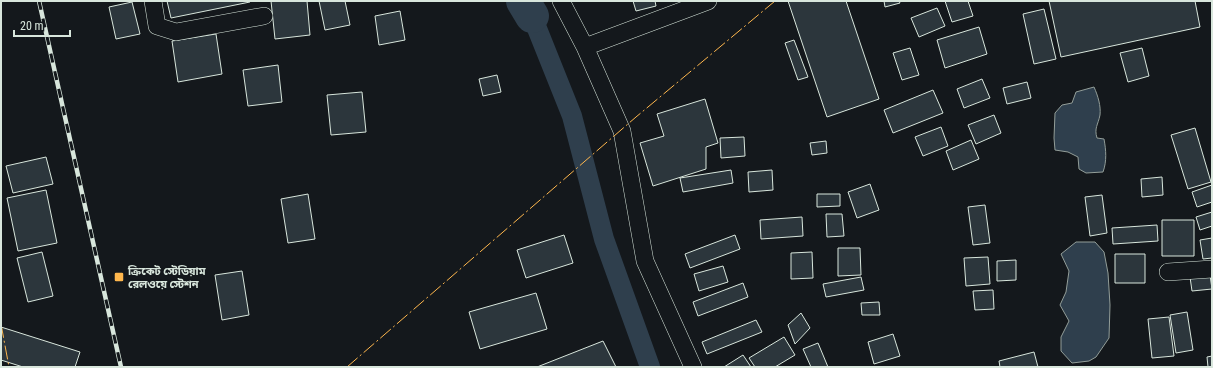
<svg xmlns="http://www.w3.org/2000/svg" width="1213" height="368" font-family="'Roboto Condensed','Noto Sans Bengali',sans-serif">
  <style>
    .water { fill: #2f3f4d; stroke: #939e99 }
    .lines { fill: none; stroke-linecap: round; stroke-linejoin: round }
    .canal { stroke: #2f3f4d; stroke-width: 20 }
    .river { stroke: #2f3f4d; stroke-width: 34 }
    .building { fill: #2c363c; stroke: #d8e6dc }
    .street-casing { stroke: #d8e6dc; stroke-width: 18 }
    .street { stroke: #14181c; stroke-width: 17 }
    .rail-casing { stroke: #d8e6dc; stroke-width: 4.5 }
    .rail { stroke: #14181c; stroke-width: 3; stroke-dasharray: 9; stroke-linecap: butt }
    .power { stroke: #ffb74d; stroke-width: 1; stroke-dasharray: 14 3 2 3; stroke-linecap: butt }
    .poi-dot { fill: #ffb74d; stroke: #14181c; stroke-width: 1.5 }
    .labels { text-anchor: middle; stroke-width: 3; stroke-linejoin: round; paint-order: stroke }
    .poi-label { font-size: 11px; font-weight: bold; fill: #d8e6dc; stroke: #14181c; text-anchor: start }
  </style>
  <rect width="100%" height="100%" fill="#14181c"/>
  <path class="water" d="M1094 87C1098 96 1101 106 1100 115 1098 125 1094 128 1097 138L1104 139C1106 150 1107 161 1103 172L1086 173 1079 169 1078 157 1068 152 1055 150 1054 138 1055 113 1062 105 1072 103 1076 92Z
    M1076 242H1095L1104 252 1108 273 1110 305 1109 338 1096 357 1089 361 1072 363 1061 351V337L1069 321 1060 305 1066 292 1069 271 1061 254Z"/>
  <g class="lines">
    <path class="canal" d="M532 16 572 116 604 239 650 367"/>
    <path class="river" d="M523 1 532 16"/>
  </g>
  <path class="building" d="M167 1H250V2L171 18Z
    M271 1H307L310 35 275 39Z
    M319 1H345L350 25 325 30Z
    M633 1H655L656 6 636 11Z
    M788 1H846L879 99 827 117Z
    M884 1H899L900 3 885 7Z
    M945 1H968L973 16 952 22Z
    M1049 1H1195L1200 27 1061 57Z
    M132 2 140 34 116 39 109 7Z
    M937 8 945 26 919 37 911 18Z
    M1044 9 1056 59 1034 64 1023 14Z
    M400 11 405 40 379 45 375 16Z
    M979 27 987 54 945 68 937 40Z
    M216 34 222 74 178 82 172 41Z
    M794 40 808 77 798 80 785 43Z
    M910 48 919 75 902 80 893 53Z
    M1142 48 1149 76 1128 82 1120 53Z
    M278 65 282 102 248 106 243 70Z
    M497 75 501 92 483 96 479 79Z
    M982 79 990 98 964 108 957 89Z
    M1027 82 1031 98 1007 104 1003 88Z
    M933 90 943 113 893 133 884 110Z
    M362 92 366 132 331 135 327 95Z
    M705 99 718 143 706 147V169L653 186 640 143 664 136 657 114Z
    M994 115 1001 133 976 144 968 125Z
    M941 127 948 146 923 156 915 137Z
    M1195 128 1211 182 1188 189 1171 135Z
    M744 137 745 156 721 158 720 138Z
    M971 140 979 159 953 170 946 151Z
    M826 141 827 153 812 155 810 143Z
    M46 157 53 184 13 193 6 166Z
    M731 170 733 183 683 192 680 178Z
    M772 170 773 190 749 192 748 172Z
    M1162 177 1163 195 1142 197 1141 179Z
    M870 184 879 210 857 218 848 192Z
    M1212 185V202L1197 207 1192 192Z
    M46 190 57 243 18 251 7 198Z
    M308 194 315 239 288 243 281 199Z
    M817 194H840V206L817 207Z
    M1102 195 1107 233 1090 236 1085 197Z
    M985 205 990 243 973 245 968 207Z
    M1212 212V226L1200 230 1196 217Z
    M826 214H842L844 236 827 237Z
    M802 217 803 236 761 239 760 220Z
    M1162 220H1194V256H1162Z
    M1157 225 1158 241 1113 244 1112 228Z
    M564 235 573 263 526 278 517 250Z
    M735 235 740 249 690 268 685 254Z
    M1212 238V258L1203 259 1200 240Z
    M838 248H860L861 275 838 276Z
    M42 252 53 296 28 302 17 258Z
    M812 252 813 278 791 279V253Z
    M1115 254H1145V283H1115Z
    M988 257 990 284 966 286 964 258Z
    M1016 260V280L997 281V261Z
    M723 266 728 282 699 291 694 274Z
    M242 271 249 315 222 320 215 275Z
    M1210 275 1212 289 1192 291 1190 277Z
    M861 277 864 290 826 297 823 284Z
    M743 283 748 297 698 316 693 302Z
    M993 290 994 309 975 310 973 291Z
    M536 293 547 329 480 349 469 312Z
    M879 302 880 315H862L861 303Z
    M1187 312 1193 350 1176 353 1170 315Z
    M801 313 810 328 795 344 788 325Z
    M1169 317 1174 356 1152 358 1148 319Z
    M756 320 762 332 707 354 702 342Z
    M1 327 80 352 75 367H23L1 360Z
    M893 334 900 356 874 364 868 342Z
    M784 337 795 355 775 367H755L749 358Z
    M603 341 616 367H537Z
    M818 343 828 367H811L803 349Z
    M1034 352 1038 367H1000L999 361Z
    M743 355 751 367H724Z
    M1212 356V367H1208L1207 357Z"/>
  <g class="lines">
    <defs>
      <path id="street" d="M153 1 157 26 176 32 264 16
        M561 1 585 47 622 131 645 261 693 367
        M585 47 708 1
        M1168 272 1212 269"/>
    </defs>
    <use href="#street" class="street-casing"/>
    <use href="#street" class="street"/>
    <defs>
      <path id="rail" d="M39 1 121 367"/>
    </defs>
    <use href="#rail" class="rail-casing"/>
    <use href="#rail" class="rail"/>
    <path class="power" d="M1 324 9 367
      M347 367 636 117 775 1"/>
  </g>
  <rect class="poi-dot" x="114" y="272" width="10" height="10" rx="2"/>
  <g class="labels">
    <g class="poi-label">
      <text x="128" y="275">ক্রিকেট স্টেডিয়াম<tspan x="128" dy="13">রেলওয়ে স্টেশন</tspan></text>
    </g>
  </g>
  <rect width="1213" height="368" fill="none" stroke="#d8e6dc" stroke-width="4"/>
  <path d="M14 30v6h56v-6" fill="none" stroke="#d8e6dc" stroke-width="2"/>
  <text x="20" y="30" font-size="12" fill="#d8e6dc" stroke="#14181c" stroke-width="3" paint-order="stroke">20 m</text>
</svg>
